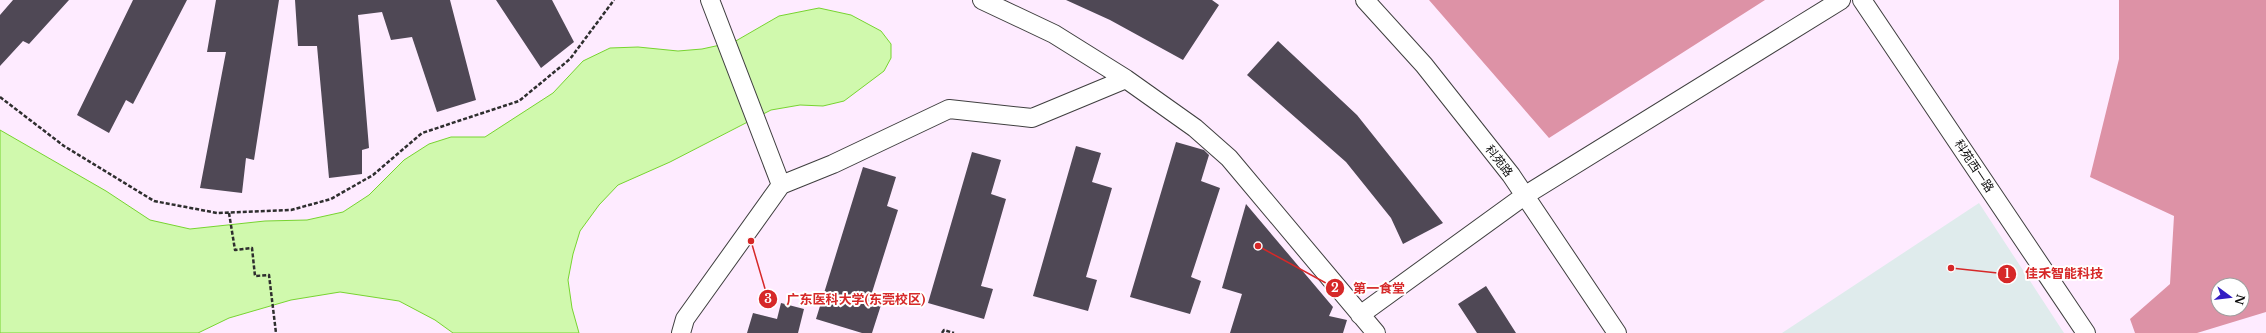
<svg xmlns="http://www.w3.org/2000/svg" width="2266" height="333" font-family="'Libre Baskerville','Noto Sans SC',serif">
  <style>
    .industrial { fill: #dfebec }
    .forest { fill: #dd92a6; fill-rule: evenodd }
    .water { fill: #d0f9ad; stroke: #77d430 }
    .building { fill: #4f4855 }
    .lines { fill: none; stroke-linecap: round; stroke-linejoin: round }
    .minor-casing { stroke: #3f3f3f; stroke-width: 20 }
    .path { stroke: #2e2e2e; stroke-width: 2.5; stroke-dasharray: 4 2; stroke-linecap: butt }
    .minor { stroke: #fff; stroke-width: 18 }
    .labels { text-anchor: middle; stroke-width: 4; stroke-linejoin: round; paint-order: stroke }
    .street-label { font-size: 12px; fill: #0c0c0c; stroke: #fff }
    .leader { fill: none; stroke: #d62828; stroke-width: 1.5 }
    .callout-dot { fill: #d62828; stroke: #fff; stroke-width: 1.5 }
    .mark-label { font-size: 12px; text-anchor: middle; font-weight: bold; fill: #fff }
    .callout-label { font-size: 13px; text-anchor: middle; font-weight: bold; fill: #d62828; stroke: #fff; stroke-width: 4; stroke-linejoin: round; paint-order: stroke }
  </style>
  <rect width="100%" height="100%" fill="#feebff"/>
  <path class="industrial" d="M1979 203 2064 333H1782Z"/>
  <path class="forest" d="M1429 0H1765L1549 138Z
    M2119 0H2266V312L2197 333H2135L2130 319 2170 284 2174 216 2090 177 2119 59ZM2218 285H2242V309H2218Z"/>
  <path class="water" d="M819 8 851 15 881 31 891 44V58L884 71 844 101 823 106 800 105 771 110 670 162 618 185 599 205 580 231 573 254 568 280 572 308 579 333H453L435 320 399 301 340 292 291 300 229 318 198 333H0V130L106 191 150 220 190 229 265 221 307 220 343 212 369 195 404 160 429 144 451 137H485L553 93 583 61 610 48 638 47 678 51 702 49 734 42 779 16Z"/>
  <path class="building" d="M13 0H69L29 44 23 41 0 66V15Z
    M133 0H187L133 104 126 100 109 133 77 115Z
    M216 0H279L254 160 246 158 242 193 200 188 226 52H207Z
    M295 0H450L476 100 437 112 412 37 391 40 382 12 358 15 369 148 362 150V174L329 178 317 46H298Z
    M496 0H552L574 42 541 68Z
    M1066 0H1212L1219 5 1183 60 1110 20Z
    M1278 41 1357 115 1443 223 1403 244 1391 218 1346 162 1247 75Z
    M1176 142 1204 150 1209 155 1201 181 1220 188 1191 277 1201 281 1190 314 1130 297Z
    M1076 146 1101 153 1092 182 1112 188 1086 277 1097 280 1088 311 1033 296Z
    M972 152 1001 160 991 194 1006 199 981 286 993 289 984 319 928 303Z
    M863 167 896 177 887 206 898 210 869 302 881 305 872 333H862L816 319Z
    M1246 204 1333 307 1329 316 1347 320 1343 333H1230L1242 294 1222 288Z
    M1486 286 1516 333H1477L1458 304Z
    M781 303 804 309 798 333H747L753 313 777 319Z"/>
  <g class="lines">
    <defs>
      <path id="minor" d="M710 0 781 185
        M982 0 1054 34 1126 79 1195 128 1229 158 1376 333
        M1365 0 1424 65 1511 175 1617 333
        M1862 0 2086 333
        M1360 315 1524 196 1841 0
        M681 333 685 319 781 185 833 164 949 109 1032 118 1126 79"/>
    </defs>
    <use href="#minor" class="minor-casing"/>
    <path class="path" d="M0 97 64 146 154 201 217 213 291 210 331 199 373 175 422 133 519 101 570 59 614 0
      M229 213 235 250 252 248 255 276 269 275 276 333
      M942 333 944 330 954 333"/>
    <use href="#minor" class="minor"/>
  </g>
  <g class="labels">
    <g class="street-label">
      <text transform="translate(1499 161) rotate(52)" y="4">科苑路</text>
      <text transform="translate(1974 166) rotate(56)" y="4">科苑西一路</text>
    </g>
  </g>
  <path class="leader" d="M1951 268L2007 274M1258 246L1335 288M751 241L768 299"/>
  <g class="callout-dot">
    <circle cx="1951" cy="268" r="4"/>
    <circle cx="1258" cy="246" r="4"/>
    <circle cx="751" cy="241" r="4"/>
    <circle cx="2007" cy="274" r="10"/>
    <circle cx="1335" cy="288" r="10"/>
    <circle cx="768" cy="299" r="10"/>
  </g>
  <g class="mark-label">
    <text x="2007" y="278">1</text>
    <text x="1335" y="292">2</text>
    <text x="768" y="303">3</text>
  </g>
  <g class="callout-label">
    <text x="2064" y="278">佳禾智能科技</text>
    <text x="1379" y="293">第一食堂</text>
    <text x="856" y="304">广东医科大学(东莞校区)</text>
  </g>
  <g transform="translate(2230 297) rotate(105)"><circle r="19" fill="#ffffff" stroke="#9e9e9e"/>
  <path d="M0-3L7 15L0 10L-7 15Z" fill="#321dc3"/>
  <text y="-6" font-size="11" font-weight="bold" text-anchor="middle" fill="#0c0c0c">N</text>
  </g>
</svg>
